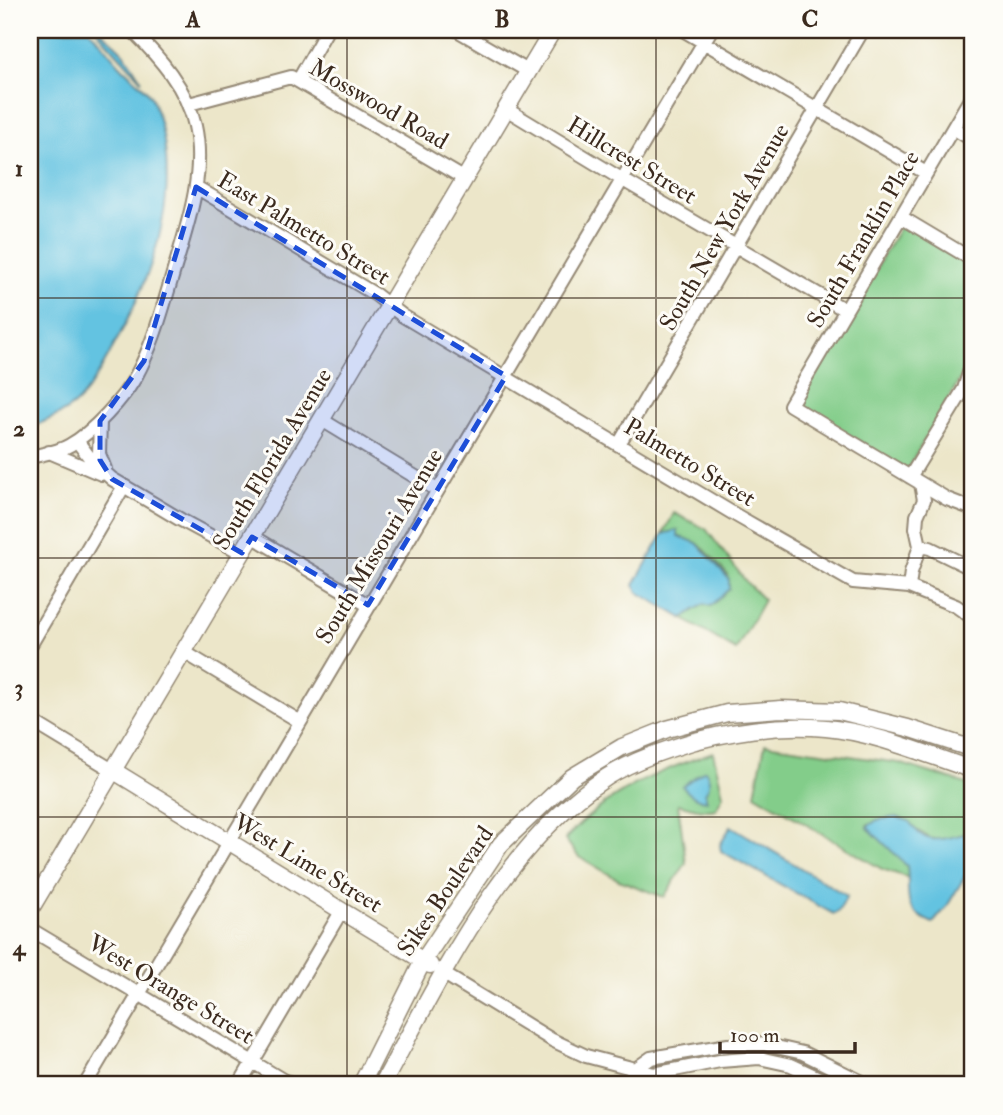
<svg xmlns="http://www.w3.org/2000/svg" width="1003" height="1115" font-family="'IM FELL Double Pica',serif">
  <style>
    .green { fill: #83cd8a; stroke: #5f7c54; stroke-width: 2 }
    .water { fill: #63c3e1; stroke: #4f7680; stroke-width: 2 }
    .lines { fill: none; stroke-linecap: round; stroke-linejoin: round }
    .minor-casing { stroke: #948874; stroke-width: 16 }
    .major-casing { stroke: #948874; stroke-width: 19 }
    .minor { stroke: #fff; stroke-width: 12 }
    .major { stroke: #fff; stroke-width: 16 }
    .marked { fill: #1d4ed8; fill-opacity: 0.2; stroke: #1d4ed8; stroke-width: 5; stroke-dasharray: 14 9; stroke-linejoin: round }
    .grid { fill: none; stroke: #3b2a1e; stroke-width: 2; stroke-opacity: 0.55 }
    .labels { text-anchor: middle; stroke-width: 6; stroke-linejoin: round; paint-order: stroke }
    .street-label { font-size: 24px; fill: #3b2a1e; stroke: #fdfcf7 }
    .neatline { fill: none; stroke: #3b2a1e; stroke-width: 2.5 }
    .grid-label { font-size: 23px; text-anchor: middle; font-weight: bold; fill: #3b2a1e }
  </style>
  <rect width="100%" height="100%" fill="#fdfcf7"/>
  <filter id="ink" filterUnits="userSpaceOnUse"><feTurbulence type="fractalNoise" baseFrequency=".0143" numOctaves="2"/><feDisplacementMap in="SourceGraphic" scale="14" xChannelSelector="R" yChannelSelector="G"/><feConvolveMatrix kernelMatrix="1 2 1 2 8 2 1 2 1" color-interpolation-filters="sRGB"/></filter>
  <filter id="wash" filterUnits="userSpaceOnUse"><feTurbulence type="fractalNoise" baseFrequency=".00686" numOctaves="4" result="noise"/><feDisplacementMap in="SourceGraphic" scale="28" xChannelSelector="R" yChannelSelector="G"/><feGaussianBlur stdDeviation="1.57" result="paint"/><feColorMatrix in="noise" values="0 0 0 0 0 0 0 0 0 0 0 0 0 0 0 0 0 1.4 0 .05"/><feComposite in="paint" operator="in"/></filter>
  <g filter="url(#wash)">
    <rect width="100%" height="100%" fill="#ece6c9"/>
    <path class="green" d="M902 223 973 267V357L907 470 798 405Z
      M674 513 706 529 748 584 764 600 736 650 682 618 704 604 711 606 729 589 727 574 706 551 697 543 677 536 678 530 663 534Z
      M765 744 899 763 973 786V833L963 834 943 841 930 838 913 828 868 824 867 827 898 856 907 866 909 878 882 869 755 794Z
      M713 752 723 795 716 809C702 812 691 807 678 804L686 863 664 897 619 880 578 856 565 839C610 791 652 774 713 752Z"/>
    <path class="water" d="M30 30H89C101 40 110 54 121 66 130 76 148 88 153 101 185 183 157 266 117 340 106 360 95 382 80 399 68 413 46 420 30 428Z
      M96 30H100L124 53 142 81Z
      M678 530V536L697 543 729 579V589L711 606 704 604 682 618 638 592 634 585 663 534Z
      M705 770C710 777 711 787 705 793L707 801C697 801 688 793 682 786Z
      M896 817 909 821C928 852 947 835 973 833V863L946 908 933 923C899 909 911 896 907 866L867 827 877 820Z
      M731 826 847 896 839 911 834 914 830 912 721 851 720 845Z"/>
  </g>
  <g filter="url(#ink)">
    <g class="lines">
      <defs>
        <path id="minor" d="M457 30 528 71
          M683 30 926 173
          M298 81 327 30
          M973 94 790 405 947 499 973 509
          M189 104 291 77 465 179
          M506 109 623 180 845 310
          M953 128 973 140
          M196 187 376 295 403 316 739 517 853 582 909 587 956 606 973 618
          M901 217 973 260
          M322 420 437 490
          M100 421 99 454 105 469
          M77 441 93 462 112 479 181 520 242 553
          M619 444 863 30
          M49 452 101 474
          M30 457C43 454 59 452 70 445 93 432 123 399 136 376 153 345 162 310 172 277 186 229 206 176 195 126 187 88 159 57 132 30
          M910 477 964 389 973 360
          M252 536 368 605
          M920 546 930 548 973 569
          M909 587 911 572 920 546 916 528 917 516 924 500 921 484
          M30 646 124 486
          M184 652 299 721
          M30 720 114 771
          M30 929 291 1085
          M444 974 552 1040 586 1056 654 1074 720 1061 759 1058 791 1065 834 1085
          M637 1068 651 1058 728 1045 763 1044 803 1053 868 1085
          M637 1068 639 1085
          M85 1085 711 30
          M239 1085 342 910"/>
        <path id="major" d="M114 771 430 965
          M30 910 553 30
          M287 1083 289 1085
          M361 1085 423 961 501 844 572 777 622 747 667 729 727 713 781 709 839 711 908 728 973 749
          M382 1085C441 978 502 845 607 777 634 760 665 750 695 741 738 730 782 724 826 728 874 732 927 755 973 770"/>
      </defs>
      <use href="#minor" class="minor-casing"/>
      <use href="#major" class="major-casing"/>
      <use href="#minor" class="minor"/>
      <use href="#major" class="major"/>
    </g>
  </g>
  <path class="marked" d="M196 187 506 376 368 605 252 537 242 553 112 479 100 460V421L144 361Z"/>
  <path class="grid" d="M347 30V1085M656 30V1085M30 298H973M30 558H973M30 817H973"/>
  <g class="labels">
    <g class="street-label">
      <text transform="translate(379 104) rotate(30)" y="8">Mosswood Road</text>
      <text transform="translate(632 160) rotate(31)" y="8">Hillcrest Street</text>
      <text transform="translate(724 227) rotate(-60)" y="8">South New York Avenue</text>
      <text transform="translate(304 228) rotate(31)" y="8">East Palmetto Street</text>
      <text transform="translate(863 239) rotate(-60)" y="8">South Franklin Place</text>
      <text transform="translate(272 459) rotate(-59)" y="8">South Florida Avenue</text>
      <text transform="translate(690 462) rotate(31)" y="8">Palmetto Street</text>
      <text transform="translate(379 546) rotate(-59)" y="8">South Missouri Avenue</text>
      <text transform="translate(308 863) rotate(31)" y="8">West Lime Street</text>
      <text transform="translate(445 891) rotate(-56)" y="8">Sikes Boulevard</text>
      <text transform="translate(171 989) rotate(31)" y="8">West Orange Street</text>
    </g>
  </g>
  <rect width="1003" height="1115" fill="none" stroke="#fdfcf7" stroke-width="77"/>
  <path d="M720 1042v10h135v-10" fill="none" stroke="#3b2a1e" stroke-width="3.5"/>
  <text x="730" y="1042" font-size="21" fill="#3b2a1e" stroke="#fdfcf7" stroke-width="5" paint-order="stroke">100 m</text>
  <rect x="38" y="38" width="926" height="1038" class="neatline"/>
  <g class="grid-label">
    <text x="193" y="27">A</text>
    <text x="502" y="27">B</text>
    <text x="810" y="27">C</text>
    <text x="19" y="176">1</text>
    <text x="19" y="436">2</text>
    <text x="19" y="695">3</text>
    <text x="19" y="955">4</text>
  </g>
</svg>
